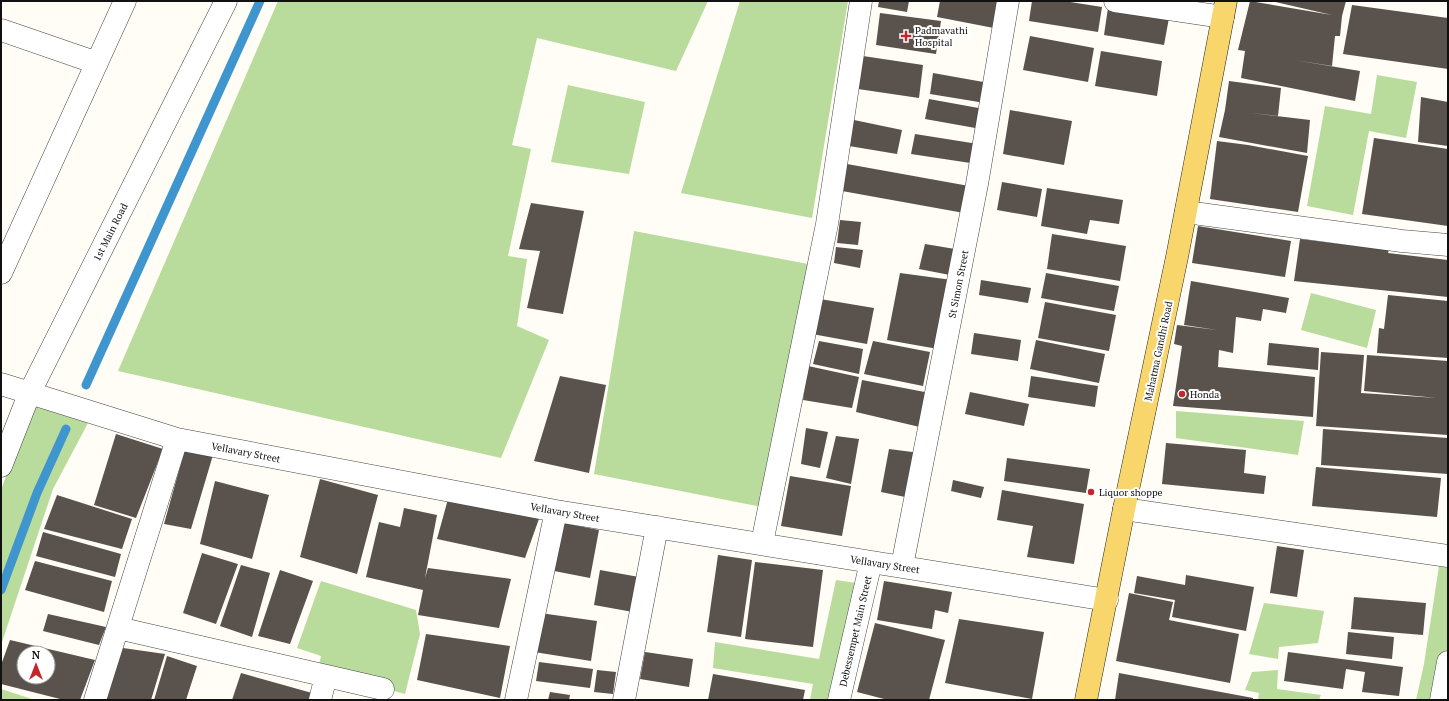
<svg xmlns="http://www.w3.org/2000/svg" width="1449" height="701" font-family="'PT Serif',serif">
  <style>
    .forest { fill: #b9dc9c }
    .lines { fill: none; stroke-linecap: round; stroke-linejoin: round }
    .stream { stroke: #3f96cf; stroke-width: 9 }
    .building { fill: #5a524d; fill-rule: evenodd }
    .minor-casing { stroke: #444; stroke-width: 23 }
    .major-casing { stroke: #222; stroke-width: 23 }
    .minor { stroke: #fff; stroke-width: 22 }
    .major { stroke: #f9d66b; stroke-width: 22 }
    .poi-dot { fill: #c4262e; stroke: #fff; stroke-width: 1.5 }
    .labels { text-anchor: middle; stroke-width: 4; stroke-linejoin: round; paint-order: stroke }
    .poi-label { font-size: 10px; fill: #111; stroke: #fff; text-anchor: start }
    .street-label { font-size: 10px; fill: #111; stroke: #fff }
  </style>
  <rect width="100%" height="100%" fill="#fffdf5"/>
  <path class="forest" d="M278 1H708L676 71 537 38 512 145 531 149 508 256 527 259 517 326 549 340 501 458 118 371Z
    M740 1H848L812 218 681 193Z
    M1377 75 1417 82 1406 138 1369 131 1353 215 1307 206 1325 106 1371 114Z
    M568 85 645 102 629 174 551 162Z
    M634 231 808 264 762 507 594 474Z
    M1311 293 1376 310 1367 348 1301 330Z
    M32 405 88 423 53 489 1 645V490Z
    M1176 411 1304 421 1298 455 1176 438Z
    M1439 566 1448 568V648L1437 700H1416L1424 664Z
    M836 580 856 583 832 700H810L813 684 713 668 715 642 819 659Z
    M321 581 416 610 420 634 405 694 318 670 321 656 297 648Z
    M1264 603 1324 611 1318 643 1279 647 1278 659 1249 654Z
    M1278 670 1277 689 1321 695 1319 700H1258L1259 693 1245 690 1252 672Z
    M1 689 35 700H1Z"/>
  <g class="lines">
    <path class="stream" d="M86 385 260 1
      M1 590 37 493 66 429"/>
  </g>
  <path class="building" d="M879 1H909L907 12 878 7Z
    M940 1H1003L999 29 937 17Z
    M1032 1H1064L1102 7 1098 32 1029 21Z
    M1250 1 1332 15 1271 1H1346L1342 16 1340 36H1335L1332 66 1294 60 1360 71 1355 101 1241 78 1245 51 1238 50Z
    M1352 5 1448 18V69L1343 54Z
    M1108 8 1169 18 1164 45 1104 35Z
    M880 13 941 21 936 54 876 45Z
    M1030 36 1094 48 1088 82 1023 70Z
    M1101 51 1162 61 1157 96 1095 86Z
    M863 56 923 65 919 98 858 89Z
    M933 73 989 83 985 103 930 94Z
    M1229 81 1281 88 1278 116 1251 113 1310 120 1307 153 1219 137 1225 110Z
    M1421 97 1448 102V146L1418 142Z
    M929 99 984 109 981 129 925 119Z
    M1010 110 1072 121 1064 165 1003 154Z
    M854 120 902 130 897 154 849 146Z
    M915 134 978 144 977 164 911 154Z
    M1374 138 1448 149V226L1362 214Z
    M1217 141 1248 145 1308 156 1298 212 1210 199Z
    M847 164 969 186 964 213 842 191Z
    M1002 182 1042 189 1037 217 997 210Z
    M1047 188 1123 200 1119 224 1090 220 1087 234 1041 226Z
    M531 203 584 211 563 314 527 308 540 251 519 249Z
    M840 220 861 222 858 245 837 243Z
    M1198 226 1291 241 1285 277 1192 263Z
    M1052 234 1126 246 1120 281 1047 269Z
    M1300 239 1389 250 1388 253 1448 260V297L1294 281Z
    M925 244 961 250 955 276 919 269Z
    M836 247 863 250 860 268 834 263Z
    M900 273 952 280 938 349 887 340Z
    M1046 273 1119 286 1114 311 1041 298Z
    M981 280 1031 288 1028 303 979 295Z
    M1191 281 1289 298 1286 313 1263 309 1261 321 1236 317 1233 353 1219 350 1218 367 1315 377 1313 417 1173 406 1182 346 1174 344 1177 325 1217 330 1184 325Z
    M1388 295 1448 301V358L1377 353 1379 328 1384 329Z
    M820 299 874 308 867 344 812 334Z
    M1045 302 1116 315 1109 351 1038 338Z
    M974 333 1021 340 1018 361 971 354Z
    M1036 340 1105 354 1099 383 1030 369Z
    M819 341 863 349 859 374 813 364Z
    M873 341 930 352 923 386 864 374Z
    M1269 343 1319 348 1318 370 1267 365Z
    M1321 352 1364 355 1361 393 1437 398 1364 391 1367 355 1448 361V435L1316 426Z
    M808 366 859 377 852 408 803 400Z
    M560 376 606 385 589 473 534 461Z
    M1031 376 1098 386 1095 407 1028 397Z
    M862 380 930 393 924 428 856 412Z
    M970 392 1029 404 1024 426 965 414Z
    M806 428 828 432 820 468 801 464Z
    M1323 429 1448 438V474L1321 465Z
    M116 434 163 449 136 518 94 505Z
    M836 436 859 439 851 484 826 478Z
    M1166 443 1246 450 1244 473 1266 476 1264 494 1162 484Z
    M185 449 213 455 191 529 164 524Z
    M889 449 920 453 910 498 881 492Z
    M1007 458 1090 469 1086 493 1004 481Z
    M1316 467 1441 478 1437 517 1312 506Z
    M790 476 851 486 842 536 781 526Z
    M320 479 378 495 357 574 300 557Z
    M953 480 984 487 981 498 951 491Z
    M215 481 269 495 252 559 200 544Z
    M1002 490 1084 504 1074 564 1027 557 1033 526 997 520Z
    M57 495 132 519 122 549 44 529Z
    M448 499 540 516 525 558 437 539Z
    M404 508 437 515 425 578 428 568 511 579 499 628 418 615 423 590 366 577 379 522 400 527Z
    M558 522 599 530 590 578 549 570Z
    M43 532 121 554 115 577 36 556Z
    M1277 546 1304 550 1297 597 1270 593Z
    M202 553 238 564 216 624 183 613Z
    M718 555 752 560 741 637 707 632Z
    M35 561 112 581 104 612 25 590Z
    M755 562 823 570 813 647 745 639Z
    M241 565 270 573 252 637 220 626Z
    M280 570 313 581 290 644 258 636Z
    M600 570 639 577 633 612 594 605Z
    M1186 575 1254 587 1246 631 1172 617 1175 600 1134 593 1137 576 1185 585Z
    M884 581 952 592 948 613 935 610 932 629 877 620Z
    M1129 593 1173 602 1169 620 1239 634 1230 683 1116 661Z
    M1354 597 1426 603 1423 635 1351 629Z
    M540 613 597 621 591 661 534 652Z
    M48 614 106 627 99 645 43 631Z
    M959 619 1044 632 1032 699 945 683Z
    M875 623 945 640 929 700H888L857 692Z
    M1348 632 1394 637 1392 659 1346 654Z
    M426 634 510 646 500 698 417 680Z
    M10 640 95 660 80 700H64L1 684V665ZM24 653H48V677H24Z
    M123 648 165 654 151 700H105Z
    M645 652 693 659 689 687 640 679Z
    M1288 652 1403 667 1399 696 1362 692 1365 672 1346 669 1343 689 1284 681Z
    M167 656 197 666 186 700H154Z
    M539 662 593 669 590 688 536 681Z
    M597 670 616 672 613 694 594 692Z
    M241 673 312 693 310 700H232Z
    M1119 673 1253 698V700H1115Z
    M713 674 805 690 803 700H708Z
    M550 692 570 695 569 700H548Z"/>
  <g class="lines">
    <defs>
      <path id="minor" d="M1115 1 1223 17
        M1 30 97 63
        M1186 212 1402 241 1448 245
        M1 273 125 1
        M1 384 177 439 556 511 1107 600
        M1 466 30 392 226 1
        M1124 509 1448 556
        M762 543 827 224 861 1
        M902 566 977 184 1008 1
        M118 628 383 689
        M95 700 177 439
        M320 700 326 676
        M516 700 556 511
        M624 700 657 527
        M839 700 871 562
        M1441 700 1448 662"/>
      <path id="major" d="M1086 700 1124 509 1177 257 1226 1"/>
    </defs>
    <use href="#minor" class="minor-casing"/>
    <use href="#major" class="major-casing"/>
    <use href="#minor" class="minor"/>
    <use href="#major" class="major"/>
  </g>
  <g class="poi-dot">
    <path d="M904 30h4v4h4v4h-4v4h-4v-4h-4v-4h4z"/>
    <circle cx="1182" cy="394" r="4"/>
    <circle cx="1091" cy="492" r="4"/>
  </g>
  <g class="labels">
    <g class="poi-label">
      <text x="915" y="34">Padmavathi<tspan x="915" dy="12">Hospital</tspan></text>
      <text x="1190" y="398">Honda</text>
      <text x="1099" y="496">Liquor shoppe</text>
    </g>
    <g class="street-label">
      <text transform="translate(110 232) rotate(-63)" y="4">1st Main Road</text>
      <text transform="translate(958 284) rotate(-79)" y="4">St Simon Street</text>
      <text transform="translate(1158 351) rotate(-78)" y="4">Mahatma Gandhi Road</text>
      <text transform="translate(246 452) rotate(11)" y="4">Vellavary Street</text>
      <text transform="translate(565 512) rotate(10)" y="4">Vellavary Street</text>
      <text transform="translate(885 564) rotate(9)" y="4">Vellavary Street</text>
      <text transform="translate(855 631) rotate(-77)" y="4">Debessempet Main Street</text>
    </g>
  </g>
  <rect width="1449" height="701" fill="none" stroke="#111111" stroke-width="4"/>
  <g transform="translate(36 665)"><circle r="19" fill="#ffffff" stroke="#a0a0a0"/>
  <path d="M0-3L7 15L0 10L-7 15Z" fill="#c4262e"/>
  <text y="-6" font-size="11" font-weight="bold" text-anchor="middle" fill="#111111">N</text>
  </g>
</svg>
